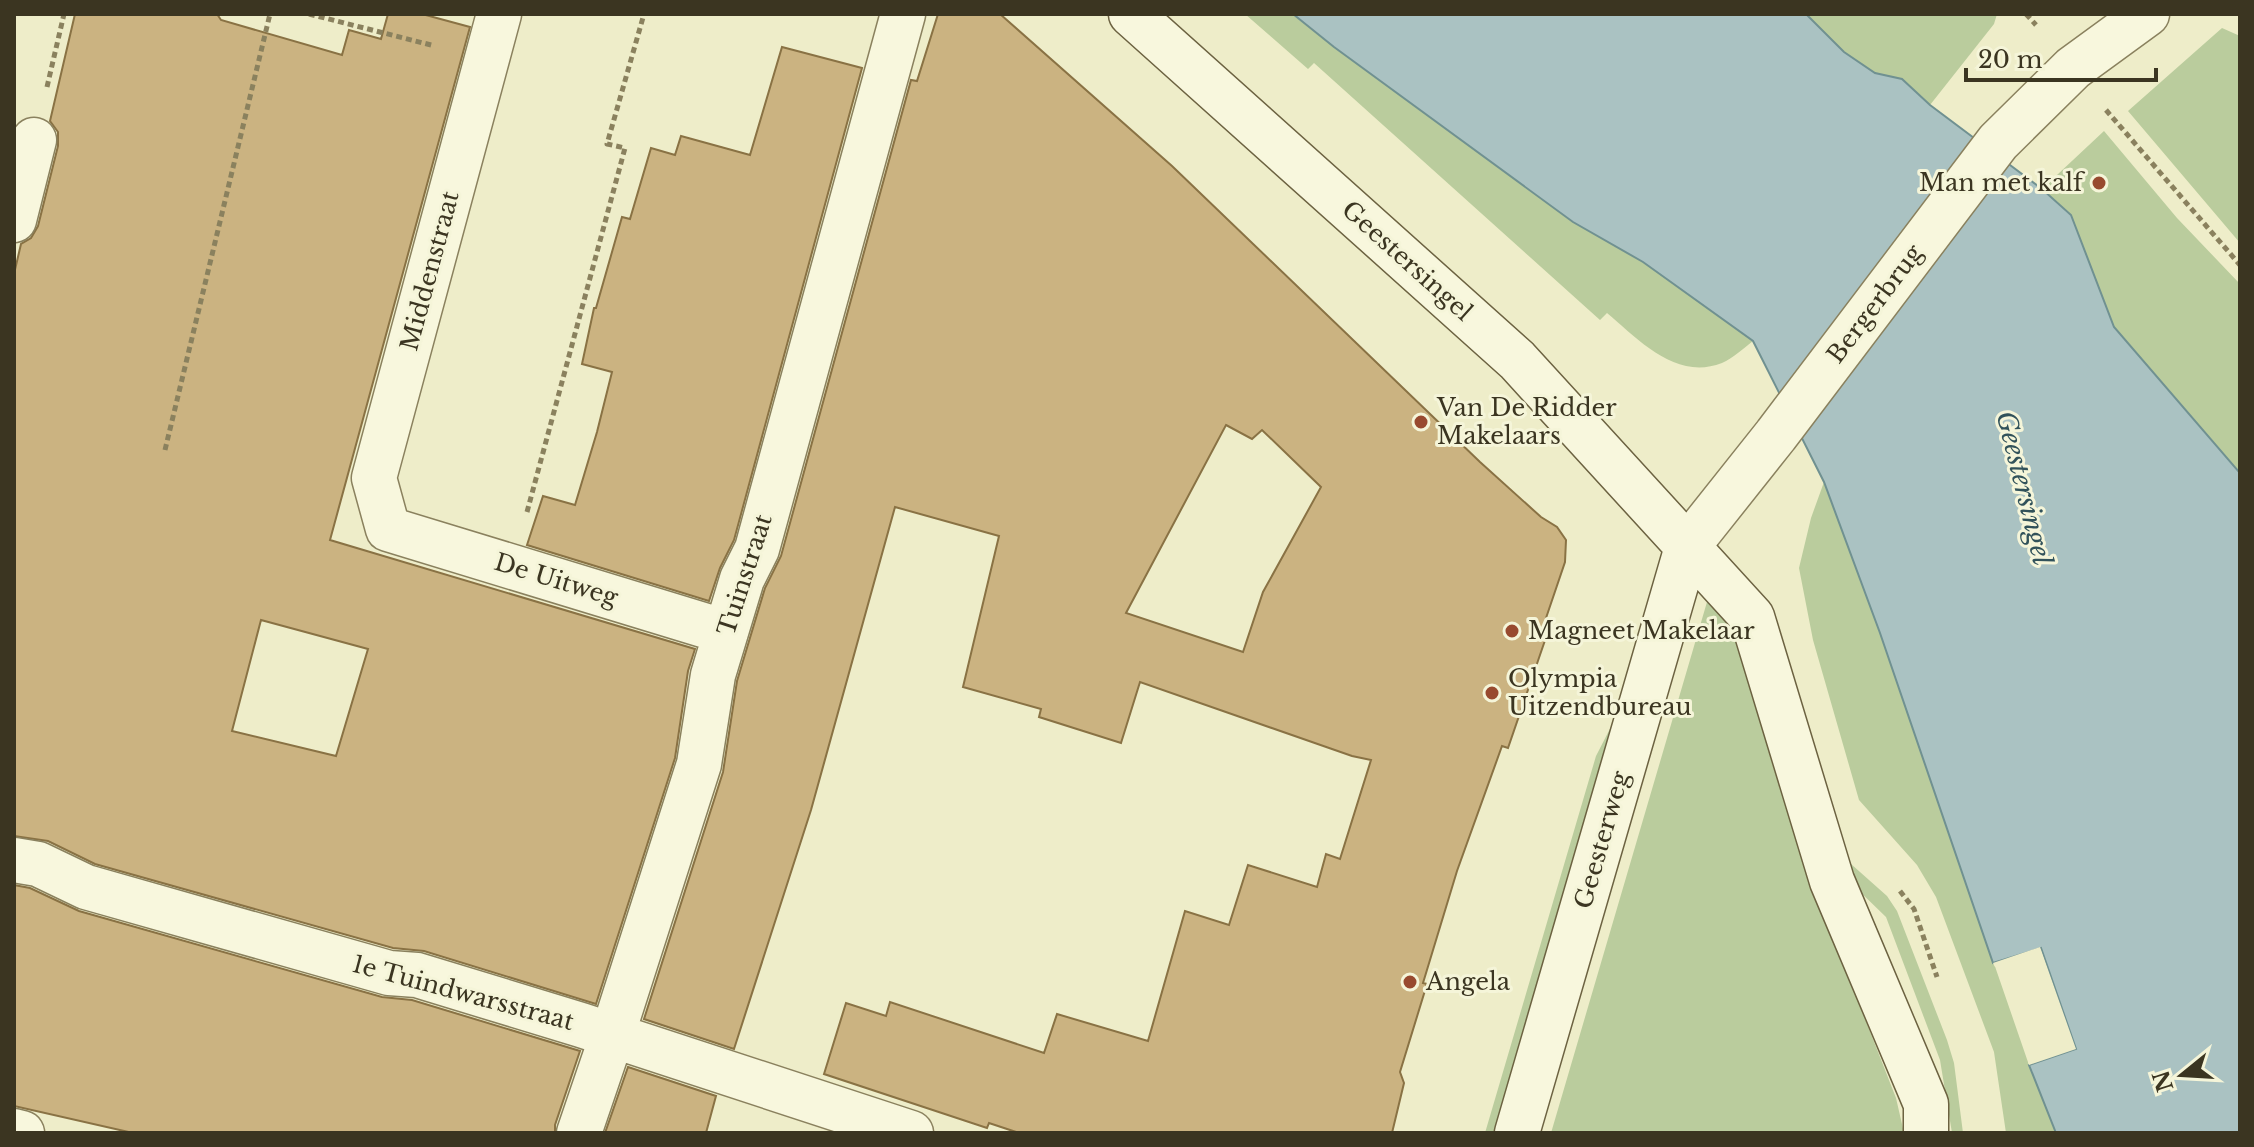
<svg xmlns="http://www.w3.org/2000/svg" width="2254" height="1147" font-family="'Libre Baskerville',serif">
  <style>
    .green { fill: #bacc9d }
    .water { fill: #aac2c2; stroke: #709191; stroke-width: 2 }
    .pier { fill: #eeedc9 }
    .building { fill: #cbb381; stroke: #897244; stroke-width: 2; fill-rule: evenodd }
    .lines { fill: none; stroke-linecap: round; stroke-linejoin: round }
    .street-casing { stroke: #8a815e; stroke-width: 47 }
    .secondary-casing { stroke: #6c6241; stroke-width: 47 }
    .path { stroke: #8a815e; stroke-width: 5; stroke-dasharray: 6 4; stroke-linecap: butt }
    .street { stroke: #f8f7dd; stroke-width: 44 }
    .secondary { stroke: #f8f7dd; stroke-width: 44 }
    .poi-dot { fill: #984a2f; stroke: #f5f5d9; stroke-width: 3 }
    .labels { text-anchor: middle; stroke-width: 6; stroke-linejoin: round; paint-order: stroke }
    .poi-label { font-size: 24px; fill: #3b3521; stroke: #f5f5d9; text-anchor: start }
    .street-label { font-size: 24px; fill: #3b3521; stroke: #f5f5d9 }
    .water-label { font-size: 26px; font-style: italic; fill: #31525a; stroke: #f5f5d9 }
  </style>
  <rect width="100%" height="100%" fill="#eeedc9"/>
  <path class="green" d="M1245 14H1292L1334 47 1573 222 1643 262 1753 341C1744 348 1733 358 1722 363 1676 381 1639 340 1607 313L1600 320 1314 63 1308 69Z
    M1806 14H1997L1994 24 1930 105 1902 79 1875 73 1844 52Z
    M2222 28 2240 36V243L2128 111Z
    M2104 131 2177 218 2240 284V473L2114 327 2071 215 2042 189Z
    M1824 482 1880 633 2029 1065 2056 1133H2006L1994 1052 1936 897 1917 865 1859 800 1813 640 1799 568 1811 518Z
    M1720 597 1739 641 1771 760 1803 860 1896 1098 1904 1133H1551L1707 602Z
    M1615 719 1496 1133H1485L1596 756Z
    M1851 864 1887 896 1897 911 1947 1040 1954 1063 1963 1133H1952L1940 1060 1886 917 1854 886 1847 869Z"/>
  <path class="water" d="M1293 14H1806L1844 52 1875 73 1902 79 1930 105 2042 189 2071 215 2114 327 2240 473V1133H2056L2029 1065 2076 1049 2041 948 1993 963 1880 633 1824 482 1753 341 1643 262 1573 222 1334 47Z"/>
  <path class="pier" d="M2040 947 2076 1049 2029 1065 2028 1062 2071 1047 2038 952 1995 967 1993 963Z"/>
  <path class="building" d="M75 14H217L221 20 342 55 349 30 381 39 388 14H422L470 27 330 540 695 649 688 671 675 758 596 1004 424 951 393 948 95 864 48 841 14 836V274L21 244 31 238 38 226 58 146V132L50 121ZM261 620 368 649 336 756 232 731Z
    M938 14H1000L1172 166 1480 462 1541 517 1557 527 1566 540 1565 562 1546 618 1552 620 1508 748 1502 746 1457 871 1423 983 1427 984 1400 1072 1404 1083 1392 1133H1019L989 1123 987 1128 824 1074 846 1003 886 1016 890 1002 1044 1053 1057 1014 1148 1041 1185 911 1229 925 1248 865 1317 887 1326 854 1340 859 1371 760 1352 756 1140 682 1121 743 1039 717 1041 709 963 687 999 536 895 507 811 810 734 1049 644 1019 723 772 737 681 765 588 781 556 911 80 917 81ZM1226 425 1252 439 1262 430 1321 487 1263 592 1243 652 1126 613Z
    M782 47 862 68 734 540 720 568 709 601 527 545 543 496 575 505 597 432 612 372 582 364 594 308H596L622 217 630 219 651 148 675 155 681 136 750 155Z
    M14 885 30 888 79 911 382 997 412 1000 580 1051 555 1125V1133H133L14 1106Z
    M628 1067 716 1096 706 1133H605Z"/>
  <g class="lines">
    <defs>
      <path id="street" d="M499 14 374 478 388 529 726 632
        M14 220 34 140
        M1687 547 1776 435 1998 142 2073 68 2147 14
        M14 860 38 864 86 887 389 973 417 975 581 1025 911 1133
        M14 1131 22 1133
        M579 1133 612 1036 699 764 713 675 742 579 757 549 903 14"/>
      <path id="secondary" d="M1131 14 1517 360 1752 617 1832 881 1926 1104V1133
        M1517 1133 1687 547"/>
    </defs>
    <use href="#street" class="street-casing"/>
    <use href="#secondary" class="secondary-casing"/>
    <path class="path" d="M309 14 435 46
      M2026 14 2036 25
      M47 87 64 14
      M2106 110 2240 265
      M165 450 270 14
      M527 512 625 148 607 144 644 14
      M1900 891 1914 909 1937 977"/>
    <use href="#street" class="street"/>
    <use href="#secondary" class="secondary"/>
  </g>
  <g class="poi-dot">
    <circle cx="2099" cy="183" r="8"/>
    <circle cx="1421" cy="422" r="8"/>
    <circle cx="1512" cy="631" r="8"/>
    <circle cx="1492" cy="693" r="8"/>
    <circle cx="1410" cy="982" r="8"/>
  </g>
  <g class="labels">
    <g class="poi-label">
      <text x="2083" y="191" text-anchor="end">Man met kalf</text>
      <text x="1437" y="416">Van De Ridder<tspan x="1437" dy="28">Makelaars</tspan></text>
      <text x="1528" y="639">Magneet Makelaar</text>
      <text x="1508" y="687">Olympia<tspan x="1508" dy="28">Uitzendbureau</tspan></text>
      <text x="1426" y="990">Angela</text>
    </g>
    <g class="street-label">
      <text transform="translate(1407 261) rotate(42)" y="8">Geestersingel</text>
      <text transform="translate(430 271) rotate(-75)" y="8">Middenstraat</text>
      <text transform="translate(1875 304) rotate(-53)" y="8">Bergerbrug</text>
      <text transform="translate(745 575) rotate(-72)" y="8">Tuinstraat</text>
      <text transform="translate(556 580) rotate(17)" y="8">De Uitweg</text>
      <text transform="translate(1602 840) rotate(-74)" y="8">Geesterweg</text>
      <text transform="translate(463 993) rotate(15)" y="8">1e Tuindwarsstraat</text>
    </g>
    <g class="water-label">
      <text transform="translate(2024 488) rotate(76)" y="9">Geestersingel</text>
    </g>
  </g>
  <rect width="2254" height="1147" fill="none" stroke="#3b3521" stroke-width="32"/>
  <g transform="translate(2182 1075) rotate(252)" stroke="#f5f5d9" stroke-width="6" paint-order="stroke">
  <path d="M0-6L14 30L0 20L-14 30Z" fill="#3b3521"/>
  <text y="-12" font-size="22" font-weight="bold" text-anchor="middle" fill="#3b3521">N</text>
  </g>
  <path d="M1966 68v12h190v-12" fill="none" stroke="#3b3521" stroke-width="4"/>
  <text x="1978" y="68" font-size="24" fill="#3b3521" stroke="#f5f5d9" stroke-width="6" paint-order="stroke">20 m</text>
</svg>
